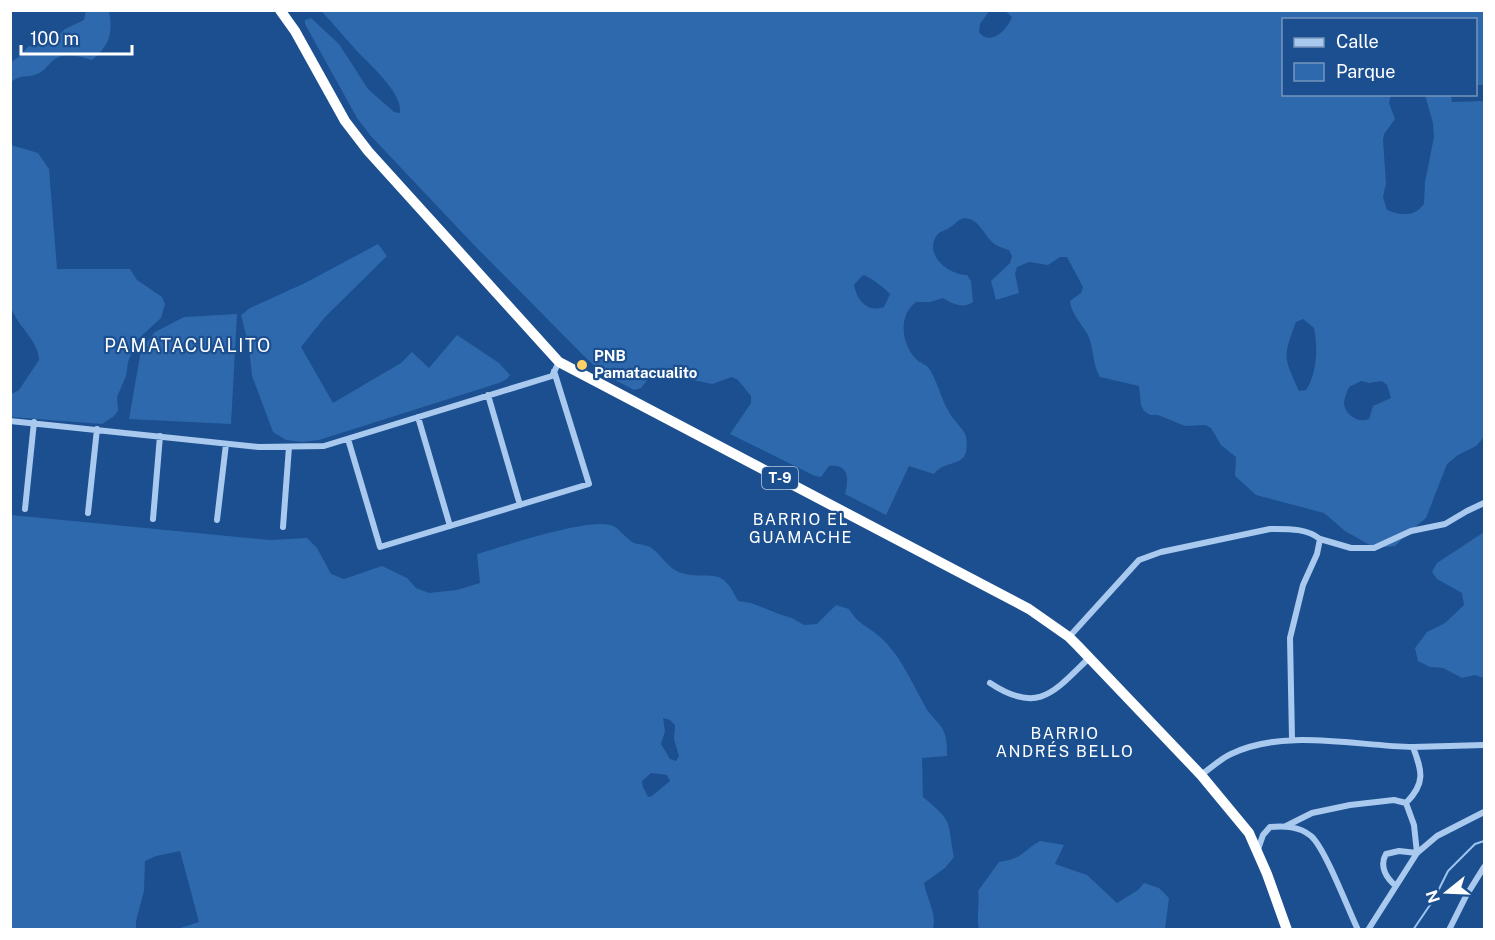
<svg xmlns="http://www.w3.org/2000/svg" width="1495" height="940" font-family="'Public Sans',sans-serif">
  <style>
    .green { fill: #2e69ad; fill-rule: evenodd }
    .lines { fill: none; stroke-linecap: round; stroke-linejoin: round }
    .stream { stroke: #9cc4f0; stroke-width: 2 }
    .street { stroke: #a9c9ee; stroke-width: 6 }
    .highway { stroke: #fff; stroke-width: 10 }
    .poi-dot { fill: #ffd166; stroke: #1b4f8f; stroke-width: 2 }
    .labels { text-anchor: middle; stroke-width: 4.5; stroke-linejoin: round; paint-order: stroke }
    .shield { fill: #1b4f8f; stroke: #bbcadd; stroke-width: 1.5 }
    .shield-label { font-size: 14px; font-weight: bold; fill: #fff }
    .poi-label { font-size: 15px; font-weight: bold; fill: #fff; stroke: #1b4f8f; text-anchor: start }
    .neighbourhood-label { font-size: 16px; letter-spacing: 1.5px; fill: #fff; stroke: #1b4f8f }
    .quarter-label { font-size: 18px; letter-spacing: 1.5px; fill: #fff; stroke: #1b4f8f }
  </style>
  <rect width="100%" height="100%" fill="#1b4f8f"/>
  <path class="green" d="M86 10 109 11C113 33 110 45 92 60 80 56 66 52 55 59 48 64 45 71 37 74 25 79 23 73 11 82V62L19 57 29 46 50 44 65 29 84 20Z
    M990 10 980 24 979 32C990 47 1007 30 1012 17L1005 11H1484V85H1476V20H1284V94L1391 95 1389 103 1395 119 1384 134 1383 140 1386 183 1383 197 1387 210C1402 216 1414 217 1424 204L1425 182 1434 137 1433 123 1425 95H1451L1452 102 1484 101V437L1476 446 1458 455 1447 464 1426 518 1410 531 1395 546 1375 548 1345 531 1324 513 1256 495 1235 476 1236 457 1221 445 1211 428 1205 425 1185 426 1158 415H1150L1144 411 1141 405 1139 386 1100 377C1092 364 1094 348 1088 335 1082 324 1071 314 1070 301L1081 293 1083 287 1067 257H1060L1048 265 1029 262 1017 267 1015 274 1019 293 996 300 991 281 1010 263 1012 256 1009 250C1005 249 1000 247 996 245 986 239 980 221 969 219 959 216 957 224 949 228 945 231 940 231 937 235 923 255 949 275 967 275L971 281 973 302C964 309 952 304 943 298L930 302H916C898 315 901 343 916 359 921 364 927 364 930 370 938 383 941 399 949 412 953 420 961 426 965 434 967 438 967 448 966 452 963 466 943 461 934 474L909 466 886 515 845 494C849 478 849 464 829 466L821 477 815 476 730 434 751 403V396L738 380 732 377 712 384 669 375H655L649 378 641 388 634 390 602 373 582 354 473 244 370 135 357 118 305 24V20L311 18 339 44 368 89 394 112 400 113C403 93 369 64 356 50 344 37 333 23 321 11ZM864 275C871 278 886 289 890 294L884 307C867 313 857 300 854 285L861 277ZM1303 319 1314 328C1318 347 1317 374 1306 390L1299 391C1283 356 1283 357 1296 322ZM1361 381 1369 383 1382 381 1387 385 1391 398 1373 406 1369 419C1358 424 1344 414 1344 402 1345 397 1347 391 1349 387Z
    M11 145 38 153 49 169 57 269H130L137 280 162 297 165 304 161 318 136 341 128 362 126 376 117 397 118 411 113 417 102 424 11 417 10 395 19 390 39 360C39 341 17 326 11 307Z
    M378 244 387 256 325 317 301 347 333 403 401 363 412 352 429 368 457 335 499 363 510 375 507 379 499 383 319 440 302 442 286 440 273 432 252 376 249 347 241 315 250 308 305 283Z
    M237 314 231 424 129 419 141 350 155 332 184 317Z
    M11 515 270 540 307 538 317 548 331 574 344 579 382 566 407 578 416 588 429 593 457 590 480 583 477 554C502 547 597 514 615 527 621 531 625 537 632 542 638 545 644 544 650 547 662 554 667 569 682 573 711 581 721 564 738 601L751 603 779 614 792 618 804 625 817 624 836 605 849 609C858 624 867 626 879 636 900 654 912 683 925 706 929 715 937 720 942 728 947 736 947 747 947 756L922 758 923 797C954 823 947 819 954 857L945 868 924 883C927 900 937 913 933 929H177L199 922 180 851 156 856 145 861 144 891 136 921V929H11ZM663 718 670 720 675 725 674 739 679 756 676 761 670 759 661 744 665 731ZM651 773 667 775 670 781 652 796 648 797 643 787 642 781Z
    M1484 532V678L1475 675 1462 678 1443 668 1430 667 1418 661 1415 648 1427 632 1445 623 1464 605 1462 593 1437 579 1432 572 1437 563Z
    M1040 841 1064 845 1055 864 1087 875 1117 903 1138 890 1144 883 1159 888 1169 898 1165 929H979C976 916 980 905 978 891L999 862C1023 859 1022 851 1040 841Z"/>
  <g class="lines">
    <path class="stream" d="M1413 930 1434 899 1448 871 1475 844 1484 841"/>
    <path class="street" d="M488 395 520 505
      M418 417 450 526
      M10 421 259 447 324 446 552 376 559 362
      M348 439 380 547 589 484 554 371
      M25 509 34 422
      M88 513 97 429
      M153 519 160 436
      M217 520 226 444
      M283 527 289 447
      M1320 539 1351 548H1374L1411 531 1445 524 1467 511 1484 503
      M1069 637 1139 560 1161 552 1270 529C1288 529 1306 528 1320 539L1317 554 1303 585 1290 638 1292 739
      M990 683C1038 715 1054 692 1089 658
      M1413 747 1484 745
      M1201 775C1210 769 1220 759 1231 754 1285 728 1355 746 1413 747 1422 771 1426 783 1406 803
      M1286 826 1312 813 1350 805 1394 800 1406 803 1414 825 1417 853 1399 851 1386 854C1379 866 1386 878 1396 886
      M1257 852 1263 835 1270 827C1284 826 1299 826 1311 836 1325 848 1348 909 1358 930
      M1368 930 1417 853 1437 836 1484 812
      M1449 930 1466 896 1484 867"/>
    <path class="highway" d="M280 10 295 31 345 121 368 151 559 362 1029 609 1069 637 1078 646 1201 775 1249 833 1267 874 1287 930"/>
  </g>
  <circle class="poi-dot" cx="582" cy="365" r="6"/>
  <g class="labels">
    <rect class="shield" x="762" y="467" width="36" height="22" rx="4.5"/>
    <g class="shield-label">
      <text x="780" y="483">T-9</text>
    </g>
    <g class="poi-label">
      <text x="594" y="361">PNB<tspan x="594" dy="17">Pamatacualito</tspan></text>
    </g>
    <g class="neighbourhood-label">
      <text x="801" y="525">BARRIO EL<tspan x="801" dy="18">GUAMACHE</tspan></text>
      <text x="1065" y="739">BARRIO<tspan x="1065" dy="18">ANDRÉS BELLO</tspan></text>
    </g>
    <g class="quarter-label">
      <text x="188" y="352">PAMATACUALITO</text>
    </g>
  </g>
  <rect width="1495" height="940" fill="none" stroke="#ffffff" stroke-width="24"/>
  <rect x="1282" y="18" width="195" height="78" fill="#1b4f8f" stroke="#7695bc" stroke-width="1.5"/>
  <rect x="1294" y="38" width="30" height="9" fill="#a9c9ee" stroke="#7695bc" stroke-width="1.5"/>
  <text x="1336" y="48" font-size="18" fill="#ffffff">Calle</text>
  <rect x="1294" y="63" width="30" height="18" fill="#2e69ad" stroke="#7695bc" stroke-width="1.5"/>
  <text x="1336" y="78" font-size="18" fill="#ffffff">Parque</text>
  <g transform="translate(1447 892) rotate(252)" stroke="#1b4f8f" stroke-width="4.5" paint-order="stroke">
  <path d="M0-4.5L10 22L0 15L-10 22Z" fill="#ffffff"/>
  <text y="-9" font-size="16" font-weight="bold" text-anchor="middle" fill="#ffffff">N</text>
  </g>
  <path d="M21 45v9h111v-9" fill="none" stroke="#ffffff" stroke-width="3"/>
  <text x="30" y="45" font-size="18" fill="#ffffff" stroke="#1b4f8f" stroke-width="4.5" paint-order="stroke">100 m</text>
</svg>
